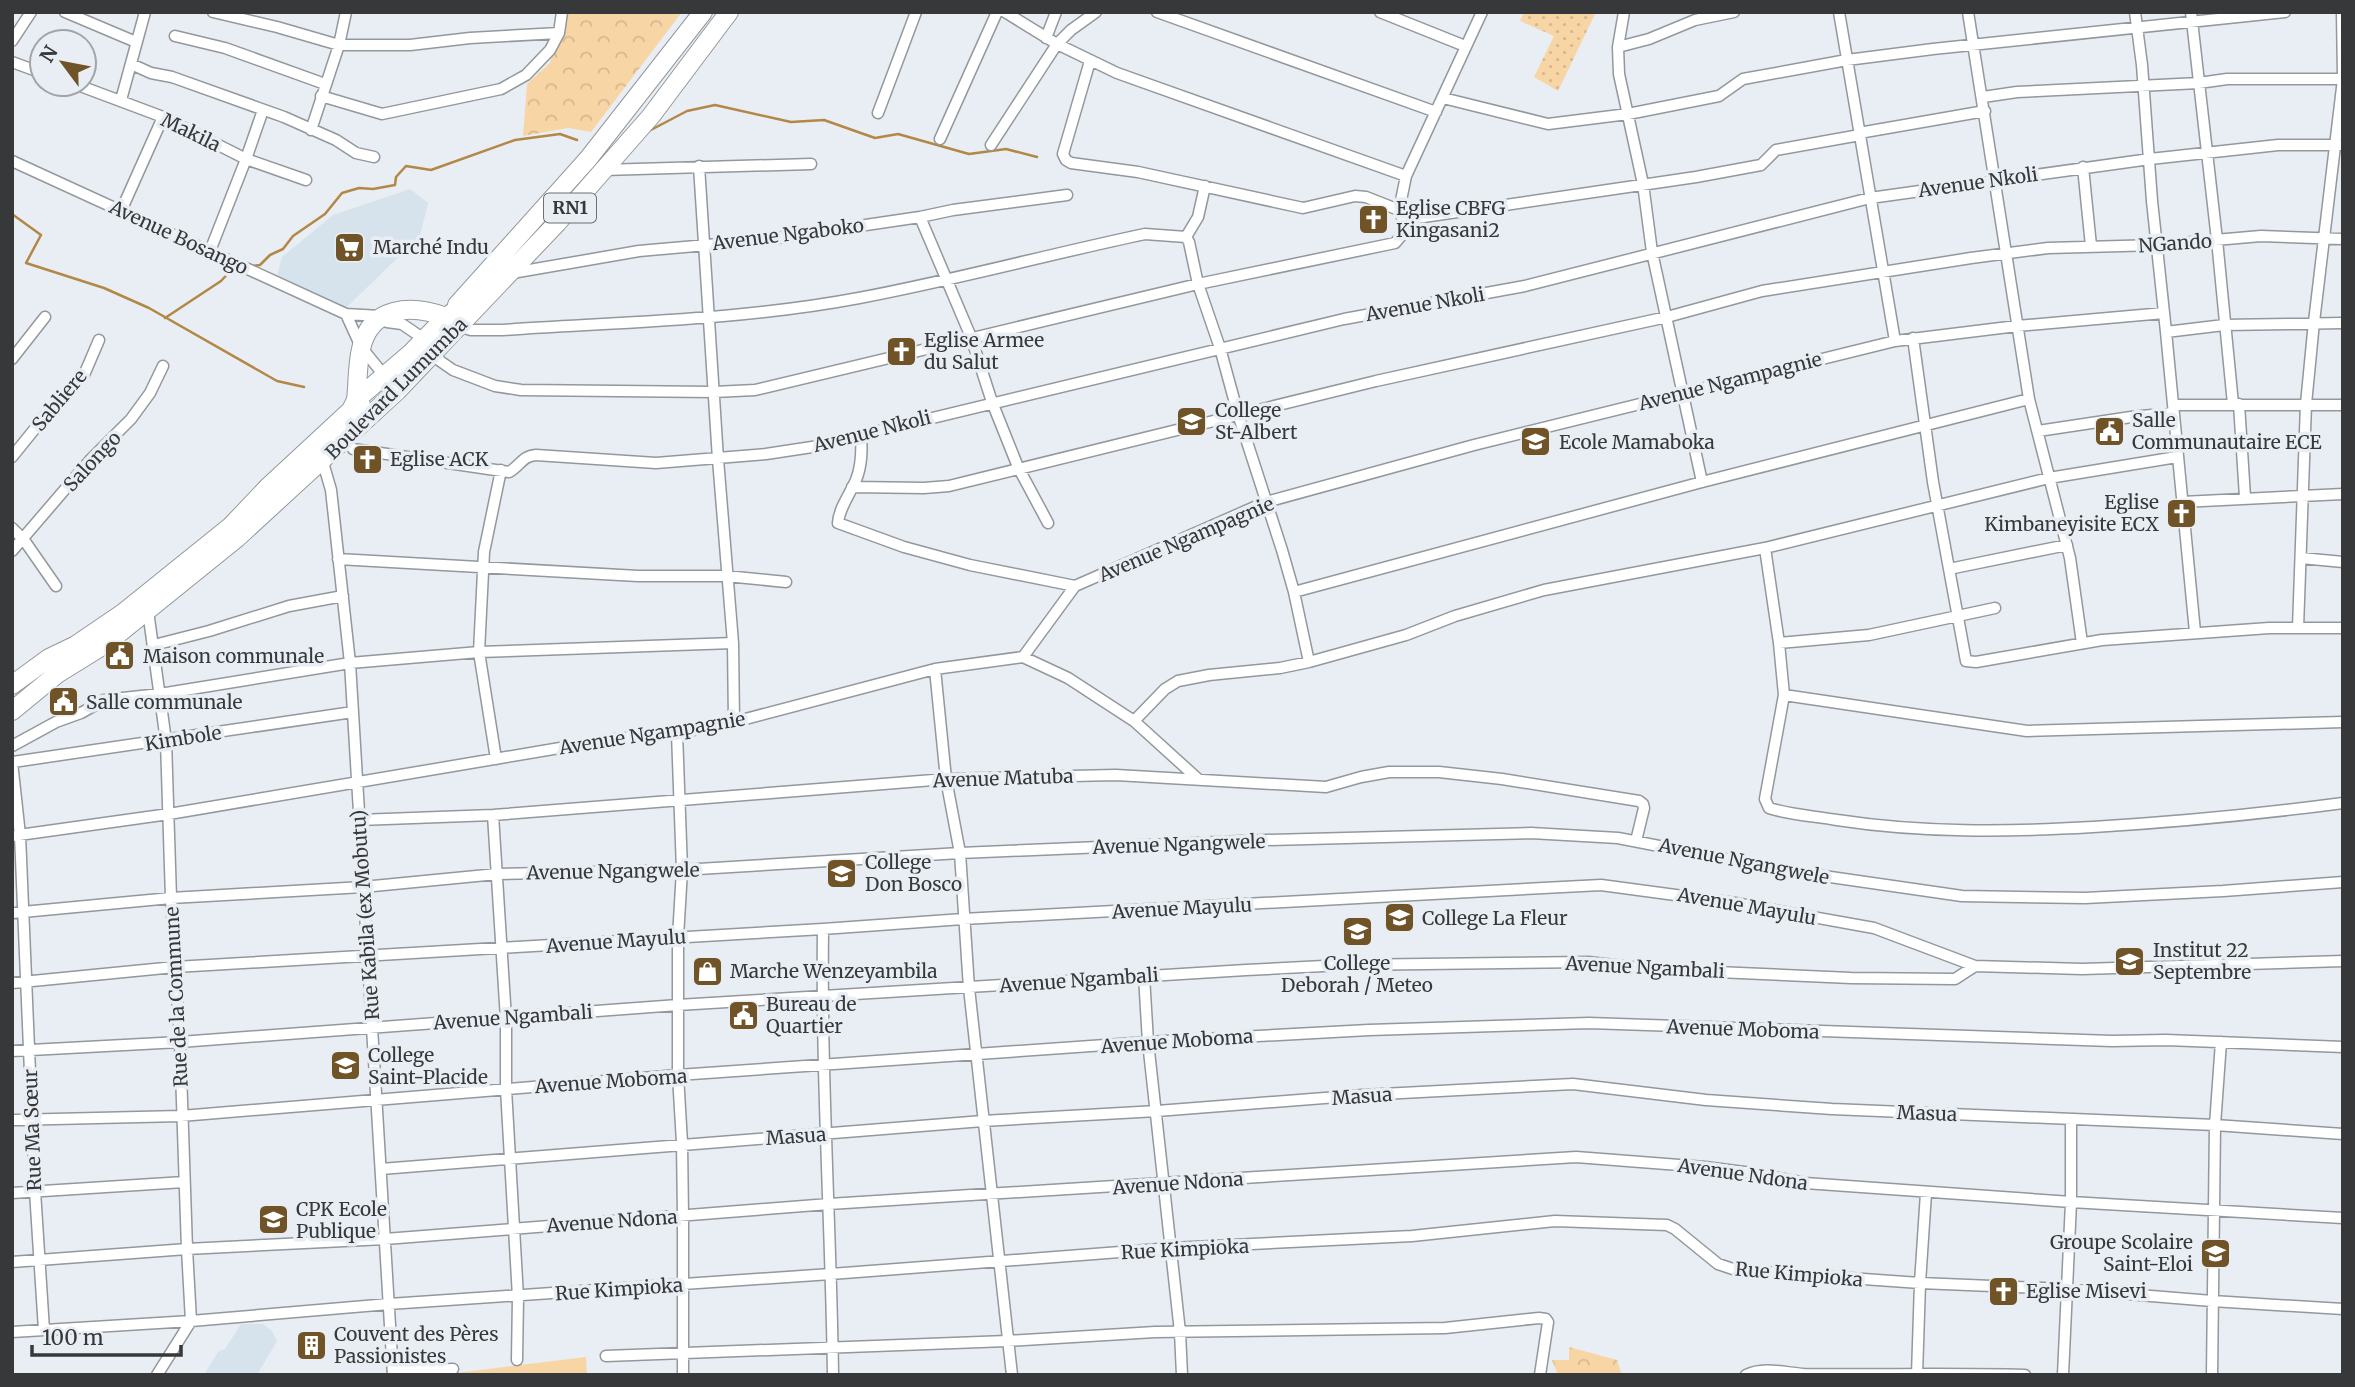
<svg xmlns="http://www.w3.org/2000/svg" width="2355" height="1387" font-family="Merriweather,serif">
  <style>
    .built { fill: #d6e3ec }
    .park { fill: url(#park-crowns) }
    .garden { fill: url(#garden-dots) }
    .pitch { fill: #f8d5a4 }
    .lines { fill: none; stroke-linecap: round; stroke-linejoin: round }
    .stream { stroke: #b38847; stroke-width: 2.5 }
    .minor-casing { stroke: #92989c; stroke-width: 13 }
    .trunk-casing { stroke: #92989c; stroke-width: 20 }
    .minor { stroke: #fff; stroke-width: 10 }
    .trunk { stroke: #fff; stroke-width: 18 }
    .labels { text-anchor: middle; stroke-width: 7; stroke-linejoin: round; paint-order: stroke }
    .shield { fill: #e8eef3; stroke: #6b6f72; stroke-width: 2 }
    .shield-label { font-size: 18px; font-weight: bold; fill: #36383a }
    .street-label { font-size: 19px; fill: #36383a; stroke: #e8eef3 }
    .poi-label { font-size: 19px; fill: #36383a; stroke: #e8eef3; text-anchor: start }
  </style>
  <defs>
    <pattern id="park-crowns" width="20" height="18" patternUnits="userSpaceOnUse" patternTransform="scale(1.75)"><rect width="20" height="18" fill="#f8d5a4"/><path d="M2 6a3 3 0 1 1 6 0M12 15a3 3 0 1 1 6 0" fill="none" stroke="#d5b88e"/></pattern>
    <pattern id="garden-dots" width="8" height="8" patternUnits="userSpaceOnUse" patternTransform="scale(1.75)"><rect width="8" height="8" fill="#f8d5a4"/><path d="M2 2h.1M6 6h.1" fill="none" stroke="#d5b88e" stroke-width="1.8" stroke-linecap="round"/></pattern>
  </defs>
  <rect width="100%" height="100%" fill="#e8eef3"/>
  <path class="built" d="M410 189 428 203 420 236 347 307 277 276 282 257 333 215Z
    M241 1324H263L272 1331 277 1341 257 1375H204L218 1352 225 1349Z"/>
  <path class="park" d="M565 12H682L591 132 568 128 523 136 527 84 550 63Z
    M1569 1347 1617 1360 1622 1375H1558L1552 1360H1569Z"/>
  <path class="garden" d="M1524 12H1596L1558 91 1534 77 1554 36 1520 21Z"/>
  <path class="pitch" d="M586 1357 587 1375H456V1373Z"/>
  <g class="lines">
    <path class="stream" d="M647 132 687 111 715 105 791 122 824 120 875 138 898 134 969 154 1006 149 1037 157
      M12 214 41 235 26 263 104 288 149 308 277 381 304 387
      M251 266 260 265 270 255 283 249 293 236 325 214 342 193 359 188 373 189 395 185 396 177 406 166 431 170 515 140 560 134 577 140
      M165 318 221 281 234 267"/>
    <defs>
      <path id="minor" d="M65 12 136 42
        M213 12 277 27 339 45H410L470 38 559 33 562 12
        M1005 12 1057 44 1117 73 1406 176
        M1157 12 1436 112
        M1380 12 1465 46
        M1624 12 1618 47 1619 74 1643 184 1652 252 1702 482
        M1839 12 1895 341
        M1968 12 2029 399 2070 558 2082 643
        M2135 12 2142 65 2152 201 2164 313
        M2191 12 2217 240 2233 404
        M175 36 225 48 325 84
        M1046 38 1056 12
        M12 41 31 12
        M1618 47 1649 39 1695 20 1734 12
        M1090 61 1063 154 1066 160 1071 163 1138 172 1303 208 1355 196 1366 197 1399 210
        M12 62 42 73
        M131 64 151 73 172 77 284 117 336 140 356 153 374 157
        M75 84 163 117 246 159 306 180
        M321 96 382 114 501 89 526 75 550 50 559 33
        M1983 97 2017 92 2199 83 2227 79H2343
        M1443 98 1548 124 1628 114 1719 96 1743 79 1847 60 1933 49 2285 12
        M121 100 145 12
        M878 113 916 12
        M311 130 339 45 346 12
        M1859 133 1985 111
        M940 139 997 12
        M991 145 1057 44 1071 30 1096 12
        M12 161 346 314 380 316 387 322 402 324 424 339 440 361 453 370 495 386 521 390 714 392 755 390 1198 284 1395 243 1401 236 1403 220 1399 210 1406 176 1482 12
        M699 166 718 459 733 643 734 722
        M2083 167 2091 246
        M603 170 811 164
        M121 211 163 117
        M920 217 971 337 992 402 1018 467 1048 523
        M1403 220 1696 177 1761 165 1776 150 1860 135
        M1186 237 1189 242 1198 284 1220 348 1238 414 1282 550 1294 592 1309 662
        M1186 237 1198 217 1205 186
        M210 251 246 159 263 110
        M512 273 639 251 764 240 920 217 953 210 1067 195
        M346 314 361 347 388 380
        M457 326 471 330H503C622 322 742 320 859 298 955 280 1050 254 1145 234L1186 237
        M2166 332 2195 632
        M1913 338 1933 482 1966 661 1976 662 2102 640 2269 628H2343
        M12 359 45 317
        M2239 404 2245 497
        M2173 405H2343
        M2038 431 2131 417 2173 413
        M861 434C862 450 862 465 856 480 850 494 839 508 838 523L904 547 970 565 1075 586
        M353 449 509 472C520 466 522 456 536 455L656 463 766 454 812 447 1344 319 1525 286 1870 198 2150 159 2278 145H2343
        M12 457 58 400 84 375 99 340
        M326 458 324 466 331 490 350 663 393 1375
        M852 487 924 488 949 486 1376 381 1667 317 1762 291 1971 258 2048 248 2158 245 2261 236 2343 239
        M2182 502 2343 494
        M12 528 24 540 56 586
        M1765 548 1779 643 1784 695 1765 799 1769 808C1790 815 1815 816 1837 820 1922 833 2007 832 2093 827 2176 822 2260 814 2343 803
        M12 551 91 459 131 419 150 393 163 366
        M2301 558 2343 562
        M338 559 638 576H726L786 582
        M1949 569 2067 545
        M1294 592 1702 482 2029 399
        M145 607 148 611 166 741 171 898 180 1042 187 1249 191 1321 157 1375
        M2298 628 2306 404 2314 322 2343 79 2342 12
        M1779 643 1869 635 1995 608
        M154 645 209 631 289 606 343 596
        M1023 657 1068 678 1134 721 1198 779
        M935 669 946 779 960 853 969 988 1012 1375
        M1784 695 2027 731 2343 722
        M1134 721 1165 689 1178 681 1209 675 1280 668 1309 662 1406 635 1455 616 1544 590 1765 548 2049 478 2177 457
        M677 733 682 870 678 937V1075L682 1143 683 1216V1375
        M12 746 56 722 81 713 104 700 160 694 350 663 479 652 733 643
        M496 759 479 652 484 552 501 470
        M12 762 20 835 35 1191 44 1330
        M13 762 353 712
        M493 815 506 1019V1089L518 1297 517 1360
        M359 820 493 815 946 779 1116 775 1326 787 1361 777 1389 772H1439L1502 779 1639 801 1643 804 1644 808 1636 841
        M12 836 169 814 607 740 677 733 734 722 935 669 1023 657 1075 586 1266 502 1474 445 1895 341 2017 326 2164 313 2166 332 2224 325 2343 323
        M12 913 171 898 363 887 497 874 682 870 960 853 1267 840 1531 833 1618 838 1782 870 1962 896 2085 898 2223 891 2343 882
        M823 929C821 1078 831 1226 833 1375
        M1144 976 1148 1042 1180 1332 1182 1375
        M12 983 175 967 823 929 963 919 1601 885 1735 903 1874 928 1975 966 2082 969 2343 961
        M12 1051 180 1042 678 1005 1246 970 1343 965 1588 962 1648 969 1851 978 1955 979 1975 966
        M12 1120 181 1116 678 1075 1148 1042 1369 1030 1589 1023 2112 1041 2166 1040 2343 1047
        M381 1169 983 1121 1157 1111 1363 1095 1573 1084 1706 1100 1832 1109 2215 1125 2343 1134
        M12 1193 184 1182
        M12 1262 187 1249 385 1239 829 1204 1576 1157 1705 1167 1752 1173 1805 1183 2071 1202 2343 1218
        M12 1332 191 1321 389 1304 831 1274 1172 1248 1412 1236 1555 1221 1667 1225 1675 1229 1718 1264 1736 1270 1920 1283 2066 1289 2212 1301 2343 1309
        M606 1356 1007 1341 1155 1332 1445 1328 1539 1318 1546 1319 1548 1322 1540 1375
        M393 1371 453 1369
        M1746 1375C1764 1366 1785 1373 1804 1374 1878 1375 1952 1373 2025 1375
        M1917 1375 1920 1283 1926 1193
        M2063 1375 2071 1202V1119
        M2212 1375 2215 1125 2221 1042"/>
      <path id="trunk" d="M361 405 356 400C358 383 357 366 361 349 370 306 411 304 446 317
        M12 685 49 658 76 645 123 613 231 526 269 486 351 410 356 400 412 352 446 317 456 310 457 305 588 159 703 12
        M12 711 57 674 107 643 237 538 397 391 557 223 651 116 729 12"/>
    </defs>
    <use href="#minor" class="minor-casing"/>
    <use href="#trunk" class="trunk-casing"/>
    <use href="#minor" class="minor"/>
    <use href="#trunk" class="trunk"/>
  </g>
  <defs>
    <symbol id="church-square" viewBox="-11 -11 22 22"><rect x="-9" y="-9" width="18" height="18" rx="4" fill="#705327" stroke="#e8eef3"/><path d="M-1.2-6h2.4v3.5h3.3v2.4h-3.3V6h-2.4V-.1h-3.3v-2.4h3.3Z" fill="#fff"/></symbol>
    <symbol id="supermarket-square" viewBox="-11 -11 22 22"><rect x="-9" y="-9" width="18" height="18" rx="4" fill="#705327" stroke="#e8eef3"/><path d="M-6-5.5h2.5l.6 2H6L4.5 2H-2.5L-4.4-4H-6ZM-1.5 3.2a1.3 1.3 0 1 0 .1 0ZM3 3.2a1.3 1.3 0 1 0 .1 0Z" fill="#fff"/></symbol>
    <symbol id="school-square" viewBox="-11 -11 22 22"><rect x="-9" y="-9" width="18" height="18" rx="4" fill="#705327" stroke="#e8eef3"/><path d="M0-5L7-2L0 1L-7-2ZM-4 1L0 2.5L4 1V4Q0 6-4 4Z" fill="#fff"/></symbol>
    <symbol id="civic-square" viewBox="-11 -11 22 22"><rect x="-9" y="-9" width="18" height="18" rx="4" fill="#705327" stroke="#e8eef3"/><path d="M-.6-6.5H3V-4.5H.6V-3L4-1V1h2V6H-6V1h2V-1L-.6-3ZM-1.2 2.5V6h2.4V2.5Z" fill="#fff"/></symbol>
    <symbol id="shop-square" viewBox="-11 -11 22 22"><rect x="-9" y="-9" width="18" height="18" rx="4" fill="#705327" stroke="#e8eef3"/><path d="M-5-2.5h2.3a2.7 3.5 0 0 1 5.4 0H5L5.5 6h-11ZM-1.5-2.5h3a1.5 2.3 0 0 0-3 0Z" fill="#fff"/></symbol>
    <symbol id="building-square" viewBox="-11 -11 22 22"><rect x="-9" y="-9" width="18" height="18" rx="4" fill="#705327" stroke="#e8eef3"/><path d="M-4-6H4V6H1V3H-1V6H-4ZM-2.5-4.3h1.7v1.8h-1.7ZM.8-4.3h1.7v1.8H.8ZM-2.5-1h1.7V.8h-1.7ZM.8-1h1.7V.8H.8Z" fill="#fff"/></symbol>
  </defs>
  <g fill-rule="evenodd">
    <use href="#church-square" x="1356" y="202" width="35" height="35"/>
    <use href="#supermarket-square" x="332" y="230" width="35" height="35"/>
    <use href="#church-square" x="884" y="334" width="35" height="35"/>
    <use href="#school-square" x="1174" y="404" width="35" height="35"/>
    <use href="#civic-square" x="2092" y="414" width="35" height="35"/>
    <use href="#school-square" x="1518" y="424" width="35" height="35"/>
    <use href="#church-square" x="350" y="442" width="35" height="35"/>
    <use href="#church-square" x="2164" y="496" width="35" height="35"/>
    <use href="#civic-square" x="102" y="638" width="35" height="35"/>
    <use href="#civic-square" x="46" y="684" width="35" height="35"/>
    <use href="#school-square" x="824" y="856" width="35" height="35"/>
    <use href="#school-square" x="1382" y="900" width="35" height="35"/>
    <use href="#school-square" x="1340" y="914" width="35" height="35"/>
    <use href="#school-square" x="2112" y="944" width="35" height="35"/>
    <use href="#shop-square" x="690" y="954" width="35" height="35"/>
    <use href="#civic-square" x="726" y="998" width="35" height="35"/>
    <use href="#school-square" x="328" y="1048" width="35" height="35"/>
    <use href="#school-square" x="256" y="1202" width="35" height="35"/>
    <use href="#school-square" x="2198" y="1236" width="35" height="35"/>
    <use href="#church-square" x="1986" y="1274" width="35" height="35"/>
    <use href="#building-square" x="294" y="1328" width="35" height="35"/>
  </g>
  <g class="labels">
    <rect class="shield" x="544" y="193.5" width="52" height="29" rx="5"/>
    <g class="shield-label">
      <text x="570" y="214">RN1</text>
    </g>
    <g class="street-label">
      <text transform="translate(191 132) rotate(26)" y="7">Makila</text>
      <text transform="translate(1978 182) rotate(-8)" y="7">Avenue Nkoli</text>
      <text transform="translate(788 234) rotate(-7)" y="7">Avenue Ngaboko</text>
      <text transform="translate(179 237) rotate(25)" y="7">Avenue Bosango</text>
      <text transform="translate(2175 243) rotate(-4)" y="7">NGando</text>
      <text transform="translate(1425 304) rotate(-10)" y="7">Avenue Nkoli</text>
      <text transform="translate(1730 381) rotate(-14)" y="7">Avenue Ngampagnie</text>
      <text transform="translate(396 388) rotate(-45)" y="7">Boulevard Lumumba</text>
      <text transform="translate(59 400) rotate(-50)" y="7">Sabliere</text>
      <text transform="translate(872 431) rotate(-14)" y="7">Avenue Nkoli</text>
      <text transform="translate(92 461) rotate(-47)" y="7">Salongo</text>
      <text transform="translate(1186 539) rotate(-23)" y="7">Avenue Ngampagnie</text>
      <text transform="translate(652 733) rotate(-9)" y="7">Avenue Ngampagnie</text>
      <text transform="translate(183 738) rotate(-9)" y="7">Kimbole</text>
      <text transform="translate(1003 778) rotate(-2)" y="7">Avenue Matuba</text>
      <text transform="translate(1179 844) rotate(-2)" y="7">Avenue Ngangwele</text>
      <text transform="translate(1744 861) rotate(11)" y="7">Avenue Ngangwele</text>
      <text transform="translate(613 871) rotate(-1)" y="7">Avenue Ngangwele</text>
      <text transform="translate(1747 906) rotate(10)" y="7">Avenue Mayulu</text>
      <text transform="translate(1182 908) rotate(-3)" y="7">Avenue Mayulu</text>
      <text transform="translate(365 915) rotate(-94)" y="7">Rue Kabila (ex Mobutu)</text>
      <text transform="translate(616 941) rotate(-4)" y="7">Avenue Mayulu</text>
      <text transform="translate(1645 967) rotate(3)" y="7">Avenue Ngambali</text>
      <text transform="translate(1079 980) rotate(-4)" y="7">Avenue Ngambali</text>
      <text transform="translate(176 997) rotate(-93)" y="7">Rue de la Commune</text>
      <text transform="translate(513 1017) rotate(-4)" y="7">Avenue Ngambali</text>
      <text transform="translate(1743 1029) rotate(2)" y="7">Avenue Moboma</text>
      <text transform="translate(1177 1041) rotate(-4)" y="7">Avenue Moboma</text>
      <text transform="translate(611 1081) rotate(-4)" y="7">Avenue Moboma</text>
      <text transform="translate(1362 1096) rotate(-4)" y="7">Masua</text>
      <text transform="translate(1927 1113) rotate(2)" y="7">Masua</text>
      <text transform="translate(32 1130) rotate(-92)" y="7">Rue Ma Sœur</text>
      <text transform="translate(796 1136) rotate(-4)" y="7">Masua</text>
      <text transform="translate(1743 1174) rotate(8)" y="7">Avenue Ndona</text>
      <text transform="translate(1178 1183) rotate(-4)" y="7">Avenue Ndona</text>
      <text transform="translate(612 1221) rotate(-4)" y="7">Avenue Ndona</text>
      <text transform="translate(1185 1249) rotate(-3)" y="7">Rue Kimpioka</text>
      <text transform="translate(1799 1274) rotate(5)" y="7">Rue Kimpioka</text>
      <text transform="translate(619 1289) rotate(-4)" y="7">Rue Kimpioka</text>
    </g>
    <g class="poi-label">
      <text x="1396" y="215">Eglise CBFG<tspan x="1396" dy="22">Kingasani2</tspan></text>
      <text x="373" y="254">Marché Indu</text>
      <text x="924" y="347">Eglise Armee<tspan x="924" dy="22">du Salut</tspan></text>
      <text x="1215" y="417">College<tspan x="1215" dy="22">St-Albert</tspan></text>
      <text x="2132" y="427">Salle<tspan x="2132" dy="22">Communautaire ECE</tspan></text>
      <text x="1559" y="449">Ecole Mamaboka</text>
      <text x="390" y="466">Eglise ACK</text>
      <text x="2159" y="509" text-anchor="end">Eglise<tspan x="2159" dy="22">Kimbaneyisite ECX</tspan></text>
      <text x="143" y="663">Maison communale</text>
      <text x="86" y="709">Salle communale</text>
      <text x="865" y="869">College<tspan x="865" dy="22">Don Bosco</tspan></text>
      <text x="1422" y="925">College La Fleur</text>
      <text x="2153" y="957">Institut 22<tspan x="2153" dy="22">Septembre</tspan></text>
      <text x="1357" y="970" text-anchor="middle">College<tspan x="1357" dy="22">Deborah / Meteo</tspan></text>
      <text x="730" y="978">Marche Wenzeyambila</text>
      <text x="766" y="1011">Bureau de<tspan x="766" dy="22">Quartier</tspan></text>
      <text x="368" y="1062">College<tspan x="368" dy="22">Saint-Placide</tspan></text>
      <text x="296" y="1216">CPK Ecole<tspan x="296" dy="22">Publique</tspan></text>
      <text x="2193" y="1249" text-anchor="end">Groupe Scolaire<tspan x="2193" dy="22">Saint-Eloi</tspan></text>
      <text x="2026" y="1298">Eglise Misevi</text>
      <text x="334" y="1341">Couvent des Pères<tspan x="334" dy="22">Passionistes</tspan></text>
    </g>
  </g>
  <rect width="2355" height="1387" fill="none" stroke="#36383a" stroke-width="28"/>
  <g transform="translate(63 63) rotate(302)"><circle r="33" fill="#e8eef3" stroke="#a1a5a9" stroke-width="2"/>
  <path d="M0-5L12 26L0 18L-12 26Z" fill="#705327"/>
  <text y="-10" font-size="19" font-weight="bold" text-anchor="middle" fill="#36383a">N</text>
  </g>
  <path d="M32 1345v10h149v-10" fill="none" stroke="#36383a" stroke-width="3.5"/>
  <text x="42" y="1345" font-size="21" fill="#36383a" stroke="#e8eef3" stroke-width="5" paint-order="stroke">100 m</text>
</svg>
